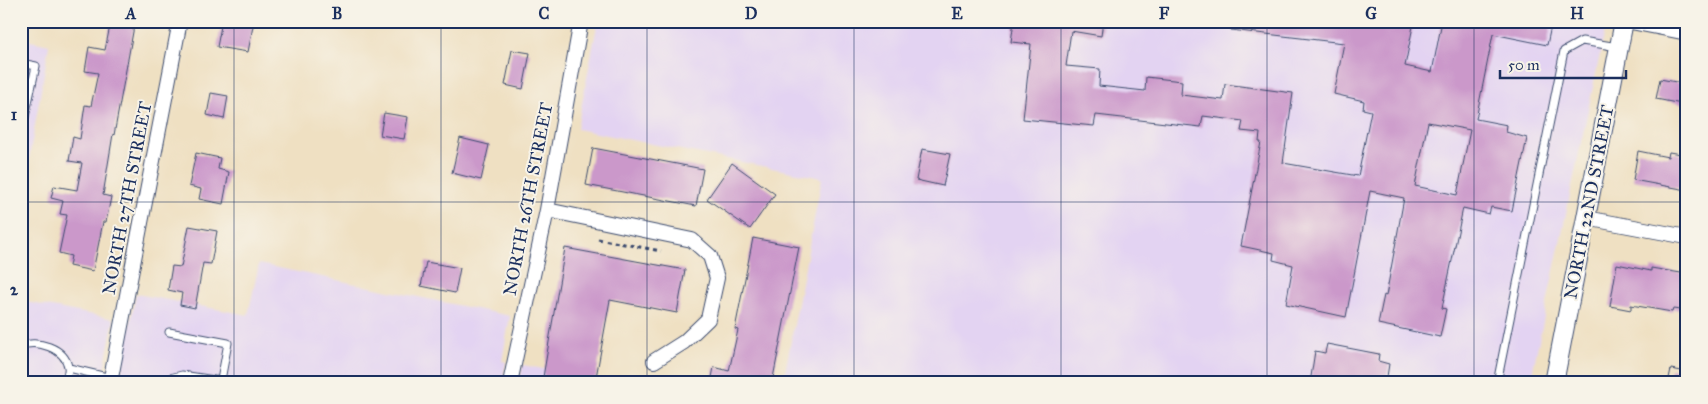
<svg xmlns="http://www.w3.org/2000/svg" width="1708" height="404" font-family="'IM FELL Great Primer',serif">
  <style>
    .built { fill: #e3d3f2 }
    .building { fill: #cb98ca; fill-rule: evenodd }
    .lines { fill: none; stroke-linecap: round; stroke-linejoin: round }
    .service-casing { stroke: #3b4a6d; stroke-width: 9 }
    .minor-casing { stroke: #3b4a6d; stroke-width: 16 }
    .tertiary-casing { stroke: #3b4a6d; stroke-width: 20 }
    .path { stroke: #3b4a6d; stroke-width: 3; stroke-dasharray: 4 4; stroke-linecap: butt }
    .service { stroke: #fff; stroke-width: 7 }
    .minor { stroke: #fff; stroke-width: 14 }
    .tertiary { stroke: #fff; stroke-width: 18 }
    .grid { fill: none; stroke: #1b2f5e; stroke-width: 1; stroke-opacity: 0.55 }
    .labels { text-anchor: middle; stroke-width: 4; stroke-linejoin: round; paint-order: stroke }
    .street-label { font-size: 18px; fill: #1b2f5e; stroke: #f7f3e8 }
    .neatline { fill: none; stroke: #1b2f5e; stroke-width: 2 }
    .grid-label { font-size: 16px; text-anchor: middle; font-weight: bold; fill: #1b2f5e }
  </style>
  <rect width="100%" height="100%" fill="#f7f3e8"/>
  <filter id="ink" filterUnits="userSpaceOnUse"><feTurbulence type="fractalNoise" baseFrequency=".02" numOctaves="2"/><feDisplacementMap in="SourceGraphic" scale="10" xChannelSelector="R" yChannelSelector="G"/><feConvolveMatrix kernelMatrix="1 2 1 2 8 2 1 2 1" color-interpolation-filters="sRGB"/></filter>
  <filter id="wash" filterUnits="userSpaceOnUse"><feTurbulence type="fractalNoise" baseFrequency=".0096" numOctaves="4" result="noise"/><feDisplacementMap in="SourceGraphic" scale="20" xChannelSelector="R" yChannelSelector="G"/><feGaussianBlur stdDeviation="1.12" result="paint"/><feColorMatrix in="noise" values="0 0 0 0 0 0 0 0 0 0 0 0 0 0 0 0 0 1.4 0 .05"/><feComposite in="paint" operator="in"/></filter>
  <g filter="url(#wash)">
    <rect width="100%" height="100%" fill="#efe0c2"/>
    <path class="built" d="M598 21H1607L1530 383H783L822 178 577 129Z
      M21 39 49 45 21 204Z
      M259 264 510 316 502 361 506 362 502 383H119L136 294 248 315Z
      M21 301 114 319 101 383H21Z
      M523 365 613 383H519Z"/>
    <g id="blocks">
      <path class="building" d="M111 21H135L114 135 113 134 103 195 111 197 106 222H103L93 271 69 266 71 256 59 253 67 215 60 214 63 201 51 198 54 186 77 190 82 163 69 161 73 137 80 139 85 105 91 106 98 73 85 71 89 47 105 50Z
        M222 21H254L248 52 217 47Z
        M1014 21H1103L1101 36 1071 31 1066 66 1100 69 1099 86 1145 91 1146 77 1182 81 1181 95 1223 100 1225 84 1293 93 1283 163 1358 176 1371 111 1363 109 1364 101 1334 94 1344 43 1231 30V21H1414L1405 66 1432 72 1442 21H1552L1547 45 1493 34 1476 119 1507 125 1506 132 1527 138 1512 211 1491 207 1489 214 1463 208 1442 308 1446 309 1440 337 1378 324 1384 295 1386 296 1404 198 1370 191 1346 317 1286 304 1293 265 1273 260 1274 253 1241 246 1261 142H1259L1260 133 1241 131 1243 121 1203 116 1201 127 1096 115 1094 126 1023 119 1031 44 1011 42ZM1428 122 1470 130 1457 195 1415 186Z
        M512 50 530 53 523 89 505 85Z
        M1660 79 1687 84V105L1656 99Z
        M211 93 228 96 224 119 207 115Z
        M384 113 408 117 404 139 380 135Z
        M460 138 489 145 481 180 452 173Z
        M593 148 703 169 696 206 586 185Z
        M922 149 950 154 943 186 916 180Z
        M1638 151 1668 157 1669 152 1687 155V190L1633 180Z
        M196 153 220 158 218 169 229 172 223 204 199 199 201 189 189 186Z
        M732 163 775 194 750 229 707 199Z
        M189 226 217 231 211 264 203 263 195 308 180 305 182 293 168 290 172 266 181 267Z
        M753 238 799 247 772 383H711L714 367 729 371 738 330 735 329Z
        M565 248 685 270 677 313 610 300 595 383H542Z
        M426 262 460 268 455 293 421 286Z
        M1617 264 1651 271V268L1687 274V311L1673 309 1672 312 1631 305V310L1610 306Z
        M1327 344 1379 354 1378 361 1389 364 1386 383H1310L1315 351 1325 353Z
        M1671 369 1687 372V383H1668Z"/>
    </g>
  </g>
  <g filter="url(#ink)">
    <use href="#blocks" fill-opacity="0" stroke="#3b4a6d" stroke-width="1"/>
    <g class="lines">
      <defs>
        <path id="service" d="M21 63 36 66 21 135
          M169 332 228 343 221 380
          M21 346C36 339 65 348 68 367 69 371 66 378 65 383
          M69 368 111 378
          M158 383V381L182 375 234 383
          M1497 383 1564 51 1582 41 1618 47"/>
        <path id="minor" d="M1626 21 1687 33
          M547 210 692 240 710 256 717 278 708 319 684 342 654 361
          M1586 218 1687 237
          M110 383 180 21
          M510 383 547 210 581 21"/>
        <path id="tertiary" d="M1554 383 1624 21"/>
      </defs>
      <use href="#service" class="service-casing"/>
      <use href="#minor" class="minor-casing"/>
      <use href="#tertiary" class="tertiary-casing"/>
      <path class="path" d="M598 239 661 251"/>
      <use href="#service" class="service"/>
      <use href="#minor" class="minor"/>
      <use href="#tertiary" class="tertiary"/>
    </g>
  </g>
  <path class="grid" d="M234 21V383M441 21V383M647 21V383M854 21V383M1061 21V383M1267 21V383M1474 21V383M21 202H1687"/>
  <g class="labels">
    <g class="street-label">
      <text transform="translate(127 198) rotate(-79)" y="6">NORTH 27TH STREET</text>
      <text transform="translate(528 199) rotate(-79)" y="6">NORTH 26TH STREET</text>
      <text transform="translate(1589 202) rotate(-79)" y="6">NORTH 22ND STREET</text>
    </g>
  </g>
  <rect width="1708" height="404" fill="none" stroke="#f7f3e8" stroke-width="55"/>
  <path d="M1500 70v8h126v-8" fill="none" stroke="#1b2f5e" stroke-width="2.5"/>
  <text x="1508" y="70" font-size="15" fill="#1b2f5e" stroke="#f7f3e8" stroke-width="4" paint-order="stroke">50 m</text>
  <rect x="28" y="28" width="1652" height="348" class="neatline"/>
  <g class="grid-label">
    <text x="131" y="19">A</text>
    <text x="337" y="19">B</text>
    <text x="544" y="19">C</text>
    <text x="751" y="19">D</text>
    <text x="957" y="19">E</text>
    <text x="1164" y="19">F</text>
    <text x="1371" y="19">G</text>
    <text x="1577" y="19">H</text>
    <text x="14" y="120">1</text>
    <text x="14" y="295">2</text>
  </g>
</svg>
